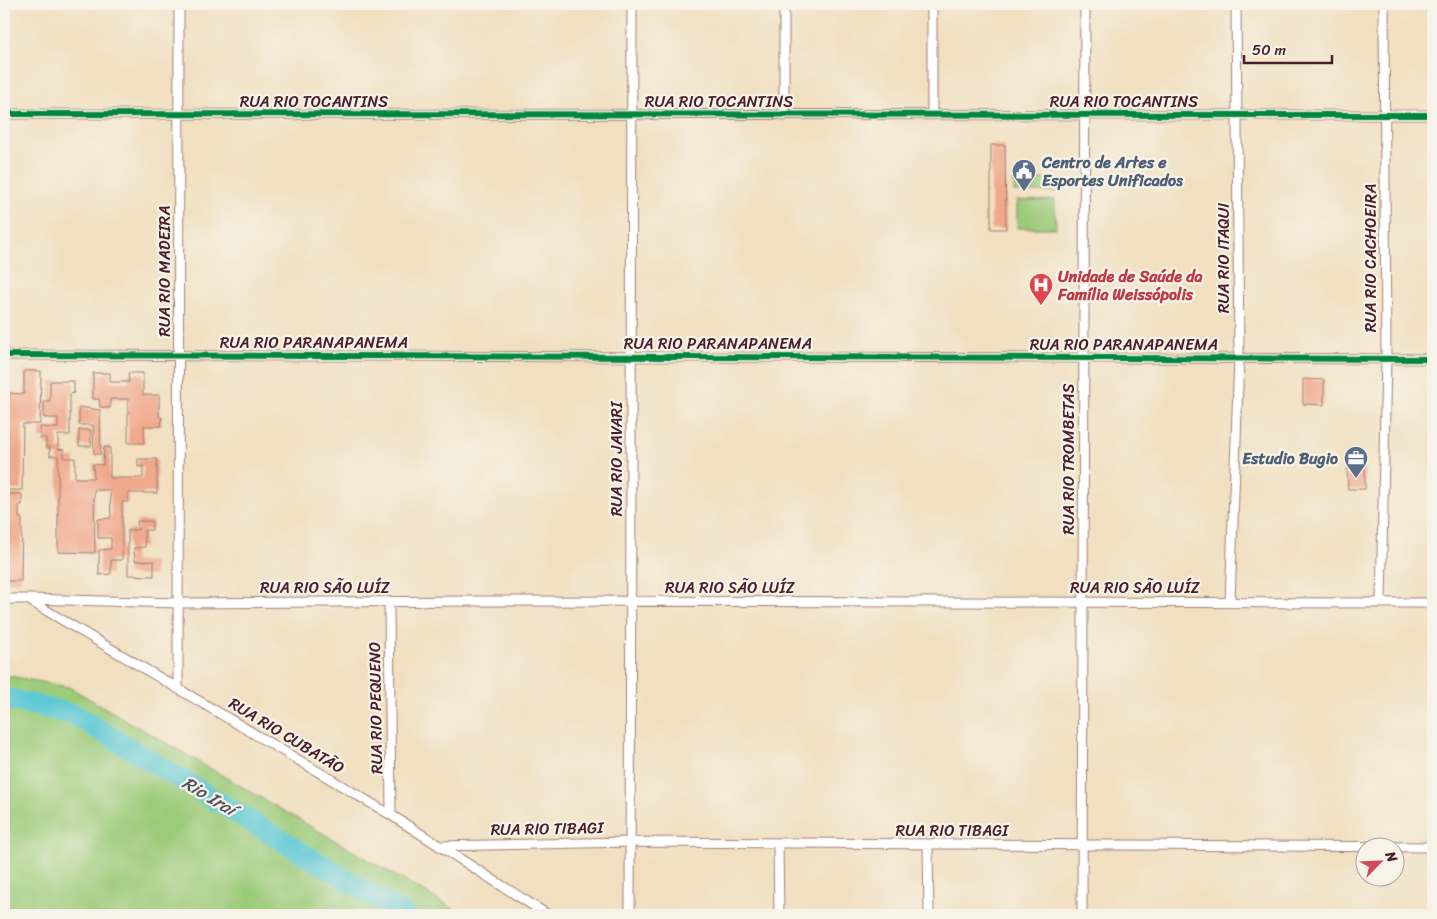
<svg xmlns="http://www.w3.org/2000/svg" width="1437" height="919" font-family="Sriracha,sans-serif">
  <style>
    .green { fill: #9ccb79; stroke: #737552 }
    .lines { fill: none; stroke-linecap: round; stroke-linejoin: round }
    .river { stroke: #5dc9d4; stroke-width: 21 }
    .building { fill: #f0a98c }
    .street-casing { stroke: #9e7f76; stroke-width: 11 }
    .street { stroke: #fff; stroke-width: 9 }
    .cycleway-casing { stroke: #f7f3e8; stroke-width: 9 }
    .cycleway { stroke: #00873e; stroke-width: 6 }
    .labels { text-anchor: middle; stroke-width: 4.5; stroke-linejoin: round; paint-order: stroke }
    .street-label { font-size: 16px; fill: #4a1f2b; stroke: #f7f3e8 }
    .service-label { font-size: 16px; font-weight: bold; fill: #4e5e75; stroke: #f7f3e8; text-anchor: start }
    .health-label { font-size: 16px; font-weight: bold; fill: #be3a42; stroke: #f7f3e8; text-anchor: start }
    .water-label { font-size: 18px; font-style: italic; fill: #50525e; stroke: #f7f3e8 }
  </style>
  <rect width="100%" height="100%" fill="#f7f3e8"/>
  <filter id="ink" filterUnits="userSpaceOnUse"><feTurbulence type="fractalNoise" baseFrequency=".02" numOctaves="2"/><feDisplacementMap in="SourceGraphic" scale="10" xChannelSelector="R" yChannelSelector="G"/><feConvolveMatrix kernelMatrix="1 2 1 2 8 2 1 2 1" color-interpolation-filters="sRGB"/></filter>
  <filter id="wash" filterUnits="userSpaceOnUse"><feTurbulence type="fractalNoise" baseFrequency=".0096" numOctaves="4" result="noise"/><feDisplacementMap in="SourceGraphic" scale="20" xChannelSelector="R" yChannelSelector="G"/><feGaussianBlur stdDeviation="1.12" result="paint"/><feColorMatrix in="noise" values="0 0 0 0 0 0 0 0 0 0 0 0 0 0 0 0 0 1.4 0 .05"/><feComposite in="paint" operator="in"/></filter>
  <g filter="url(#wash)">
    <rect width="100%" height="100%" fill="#f1dfc0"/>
    <path class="green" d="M1014 179H1056V192H1014Z
      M1055 200 1056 228H1017V201Z
      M4 675 69 687 464 915H4Z"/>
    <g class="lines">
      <path class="river" d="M4 698 75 715 405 915"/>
    </g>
    <g id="blocks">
      <path class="building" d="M991 145H1005L1006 229H991Z
        M24 371H41L40 424H23L22 490H4L9 393 24 394Z
        M93 373H110V382H129L128 373H143V395H159V417H162L161 426H144V443H128V399H110V408L100 407 99 399H93Z
        M1303 379 1324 380V405L1303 404Z
        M50 381H74V393L70 394V435H58V449L64 450V458H75V478H94L93 464 103 465 104 447H110V478H143V466L138 467V459H157V493H128V502H122V560H111V574L99 575V550L111 549V538H98V519L111 518 110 490H94L95 553 58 552V456H50V447H46V438H40V427L58 428V418H44V401H50Z
        M79 407 100 410 101 454H94L93 425H79Z
        M79 430H91V446H79Z
        M1347 469H1365V489H1348Z
        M4 494H22V505H19V518H22L21 581H4V524H9V518H4Z
        M137 521H152V530H144L145 547 134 548 135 561H154V576L128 575V530H138Z"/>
    </g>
  </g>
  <g filter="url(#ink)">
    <use href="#blocks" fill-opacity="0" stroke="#9e7f76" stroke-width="1"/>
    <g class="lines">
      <defs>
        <path id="street" d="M784 4V116
          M4 114 1433 115
          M932 115V4
          M4 355 1433 359
          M4 599H27L391 815 548 915
          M27 599 179 603 478 601 1433 603
          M389 602 391 815
          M1230 602 1239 358 1236 4
          M1381 603 1386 358 1384 4
          M178 688 179 4
          M778 844 779 915
          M928 845 929 915
          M439 846 630 842 1433 847
          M630 915 632 4
          M1082 915 1085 4"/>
      </defs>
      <use href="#street" class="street-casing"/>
      <use href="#street" class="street"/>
      <defs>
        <path id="cycleway" d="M4 114 1433 115
          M4 355 1433 359"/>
      </defs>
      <use href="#cycleway" class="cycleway-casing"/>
      <use href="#cycleway" class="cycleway"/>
    </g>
  </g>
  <defs>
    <symbol id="civic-pin" viewBox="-11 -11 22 30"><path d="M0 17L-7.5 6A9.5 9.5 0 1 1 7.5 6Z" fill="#5c6f8a" stroke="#f7f3e8"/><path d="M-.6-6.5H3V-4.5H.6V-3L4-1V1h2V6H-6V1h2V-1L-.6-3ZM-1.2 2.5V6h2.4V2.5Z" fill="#fff"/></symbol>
    <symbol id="hospital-pin" viewBox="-11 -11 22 30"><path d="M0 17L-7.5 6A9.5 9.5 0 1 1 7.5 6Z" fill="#e0444e" stroke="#f7f3e8"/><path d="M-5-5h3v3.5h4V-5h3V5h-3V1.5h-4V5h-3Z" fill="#fff"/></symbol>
    <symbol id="office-pin" viewBox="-11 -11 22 30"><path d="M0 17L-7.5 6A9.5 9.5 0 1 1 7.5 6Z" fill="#5c6f8a" stroke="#f7f3e8"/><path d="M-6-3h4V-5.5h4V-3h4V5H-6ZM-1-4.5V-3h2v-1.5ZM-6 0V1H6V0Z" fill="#fff"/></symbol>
  </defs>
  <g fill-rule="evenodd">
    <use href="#civic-pin" x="1010" y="157" width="28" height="38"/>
    <use href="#hospital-pin" x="1027" y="271" width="28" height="38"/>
    <use href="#office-pin" x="1342" y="444" width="28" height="38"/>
  </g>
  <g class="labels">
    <g class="street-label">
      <text x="314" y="107">RUA RIO TOCANTINS</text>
      <text x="719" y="107">RUA RIO TOCANTINS</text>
      <text x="1124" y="107">RUA RIO TOCANTINS</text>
      <text transform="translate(1223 258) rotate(-90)" y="6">RUA RIO ITAQUI</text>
      <text transform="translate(1370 258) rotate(-90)" y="6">RUA RIO CACHOEIRA</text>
      <text transform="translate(164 271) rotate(-90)" y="6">RUA RIO MADEIRA</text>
      <text x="314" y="348">RUA RIO PARANAPANEMA</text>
      <text x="718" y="349">RUA RIO PARANAPANEMA</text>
      <text x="1124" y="350">RUA RIO PARANAPANEMA</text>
      <text transform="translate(616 459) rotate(-90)" y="6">RUA RIO JAVARI</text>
      <text transform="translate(1068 459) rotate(-90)" y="6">RUA RIO TROMBETAS</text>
      <text x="325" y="593">RUA RIO SÃO LUÍZ</text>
      <text x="730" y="593">RUA RIO SÃO LUÍZ</text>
      <text x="1135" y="593">RUA RIO SÃO LUÍZ</text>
      <text transform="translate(375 708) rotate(-91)" y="6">RUA RIO PEQUENO</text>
      <text transform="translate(287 735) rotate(31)" y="6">RUA RIO CUBATÃO</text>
      <text transform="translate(547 828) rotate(-1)" y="6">RUA RIO TIBAGI</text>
      <text x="952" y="836">RUA RIO TIBAGI</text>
    </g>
    <g class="service-label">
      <text x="1042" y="168">Centro de Artes e<tspan x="1042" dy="18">Esportes Unificados</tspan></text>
      <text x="1338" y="464" text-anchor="end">Estudio Bugio</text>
    </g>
    <g class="health-label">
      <text x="1058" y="282">Unidade de Saúde da<tspan x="1058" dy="18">Família Weissópolis</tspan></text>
    </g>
    <g class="water-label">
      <text transform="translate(209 796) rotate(31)" y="6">Rio Iraí</text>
    </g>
  </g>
  <rect width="1437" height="919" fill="none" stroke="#f7f3e8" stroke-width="20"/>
  <g transform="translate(1380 862) rotate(66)"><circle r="24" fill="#f7f3e8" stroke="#b29e9c"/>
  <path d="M0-4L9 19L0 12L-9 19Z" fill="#d1495b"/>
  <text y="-8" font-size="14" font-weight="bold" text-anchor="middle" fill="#4a1f2b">N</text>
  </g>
  <path d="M1244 55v8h88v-8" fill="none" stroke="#4a1f2b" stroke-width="2.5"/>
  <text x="1252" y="55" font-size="15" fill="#4a1f2b" stroke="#f7f3e8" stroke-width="4" paint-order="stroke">50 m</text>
</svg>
